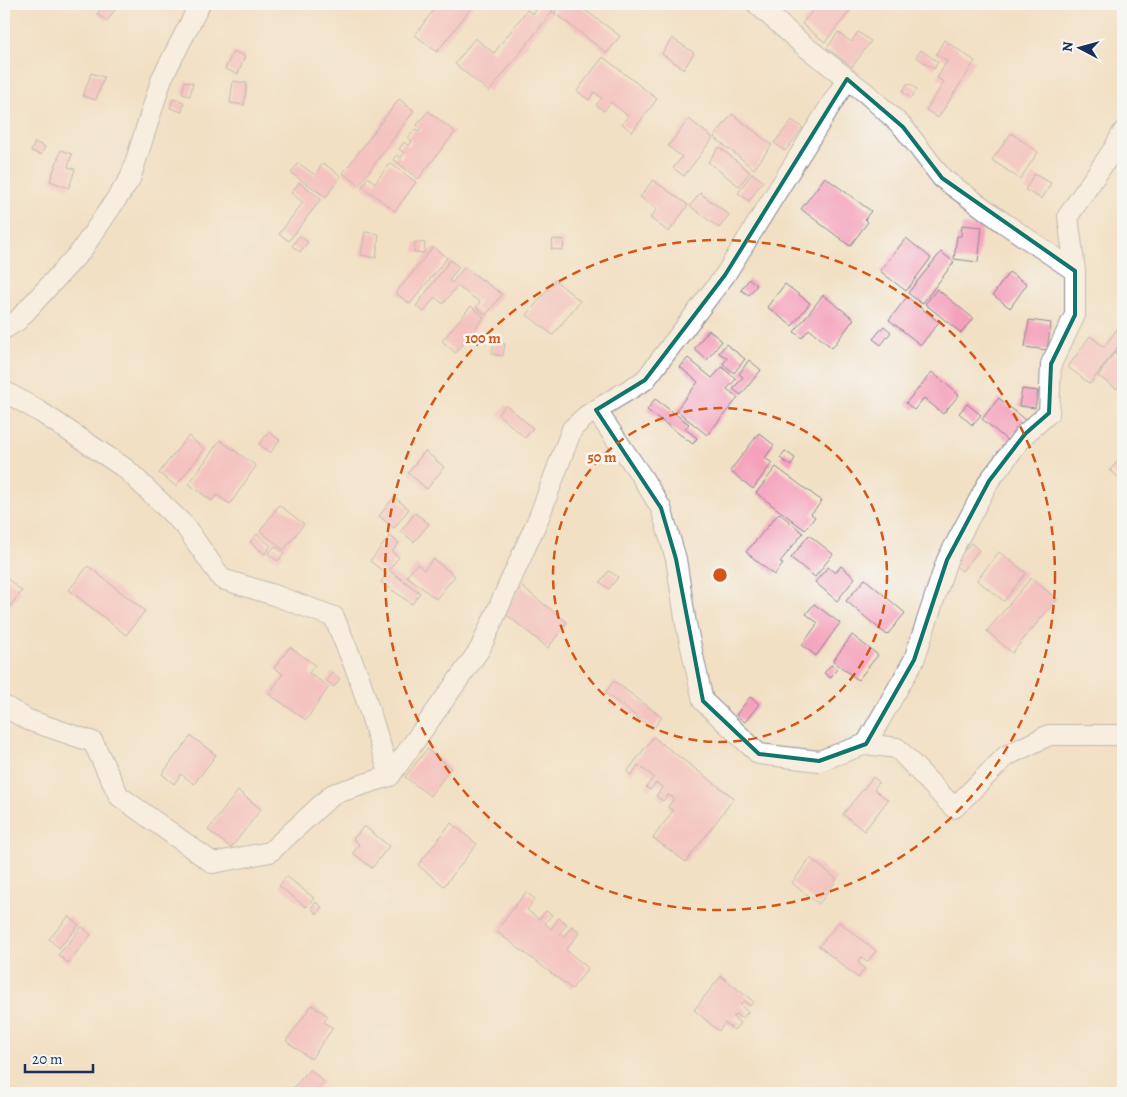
<svg xmlns="http://www.w3.org/2000/svg" width="1127" height="1097" font-family="Alegreya,serif">
  <style>
    .building { fill: #f5a1bb }
    .lines { fill: none; stroke-linecap: round; stroke-linejoin: round }
    .minor-casing { stroke: #868892; stroke-width: 22 }
    .minor { stroke: #fff; stroke-width: 20 }
    .marked { fill: none; stroke: #0f766e; stroke-width: 4; stroke-linejoin: round }
    .ring { fill: none; stroke: #d45514; stroke-width: 2.5; stroke-dasharray: 9 6 }
    .centre { fill: #d45514; stroke: #f6f6f2; stroke-width: 2.5 }
    .ring-label { font-size: 15px; text-anchor: middle; font-weight: bold; fill: #d45514; stroke: #f6f6f2; stroke-width: 5; stroke-linejoin: round; paint-order: stroke }
  </style>
  <rect width="100%" height="100%" fill="#f6f6f2"/>
  <filter id="ink" filterUnits="userSpaceOnUse"><feTurbulence type="fractalNoise" baseFrequency=".02" numOctaves="2"/><feDisplacementMap in="SourceGraphic" scale="10" xChannelSelector="R" yChannelSelector="G"/><feConvolveMatrix kernelMatrix="1 2 1 2 8 2 1 2 1" color-interpolation-filters="sRGB"/></filter>
  <filter id="wash" filterUnits="userSpaceOnUse"><feTurbulence type="fractalNoise" baseFrequency=".0096" numOctaves="4" result="noise"/><feDisplacementMap in="SourceGraphic" scale="20" xChannelSelector="R" yChannelSelector="G"/><feGaussianBlur stdDeviation="1.12" result="paint"/><feColorMatrix in="noise" values="0 0 0 0 0 0 0 0 0 0 0 0 0 0 0 0 0 1.4 0 .05"/><feComposite in="paint" operator="in"/></filter>
  <g filter="url(#wash)">
    <rect width="100%" height="100%" fill="#f2e0c5"/>
    <g id="blocks">
      <path class="building" d="M104 4H119L107 21 97 14Z
        M438 4H474L437 52 415 35Z
        M541 4H543L553 11 489 92 455 64 475 38 494 53 527 10 533 14Z
        M561 4H577L620 36 607 53 554 13Z
        M818 4H849L853 7 825 42 802 24Z
        M838 32 851 42 858 32 871 41 852 67 827 48Z
        M672 38 694 53 684 69 662 54Z
        M944 40 975 61 938 118 926 110 944 82 937 78 947 61 936 54Z
        M921 50 938 62 934 69 916 57Z
        M233 51 245 56 238 74 225 69Z
        M603 57 657 99 632 132 622 124 628 116 611 102 604 111 596 105 602 98 594 92 589 100 577 91Z
        M91 73 104 77 96 100 83 96Z
        M185 81 193 83 190 96 182 94Z
        M233 81 247 83 244 105 230 103Z
        M908 83 917 89 911 98 902 92Z
        M173 99 184 102 182 112 170 108Z
        M399 99 414 111 359 185 343 173Z
        M428 111 455 132 418 179 393 159 397 155 401 158 404 153 399 149 404 142 409 146 412 141 408 138 415 129 419 132 421 129 417 125Z
        M732 114 772 145 754 169 714 137Z
        M689 119 713 138 684 176 673 168 682 157 668 146Z
        M792 120 803 128 785 151 774 143Z
        M1011 133 1038 152 1020 179 992 160Z
        M35 142 45 147 41 155 31 151Z
        M719 147 750 172 739 186 708 162Z
        M61 150 72 154 68 167 75 169 69 188 50 181Z
        M298 163 315 175 323 163 341 176 326 197 291 173Z
        M390 163 416 182 395 211 362 186 368 177 375 183Z
        M752 173 763 181 749 201 738 193Z
        M1034 174 1051 183 1042 199 1025 190Z
        M825 177 871 211 865 219 868 222 850 246 801 209Z
        M653 180 688 205 669 232 650 218 657 209 640 197Z
        M299 182 321 199 289 241 279 234 303 202 291 193Z
        M700 193 729 215 719 228 690 206Z
        M962 225 982 227 978 262 954 259 957 236H961Z
        M365 232 379 234 376 258 361 255Z
        M299 236 308 242 300 252 292 246Z
        M906 238 931 258 906 291 880 271Z
        M553 239 564 240 563 250 551 249Z
        M415 242 425 243 424 253 414 252Z
        M433 247 447 258 410 304 396 293Z
        M941 252 954 262 922 304 908 293Z
        M450 260 459 267 449 281 452 283 464 267 502 294 486 315 476 307 480 302 457 286 443 304 435 297 424 312 416 306Z
        M1009 272 1027 284 1010 308 993 295Z
        M749 279 757 285 749 295 741 290Z
        M555 280 580 301 553 335 527 315Z
        M785 284 810 303 792 326 767 307Z
        M937 289 973 318 961 333 925 304Z
        M823 295 854 319 832 348 809 329 802 338 794 332Z
        M907 297 939 322 921 345 889 320Z
        M471 306 484 317 456 353 442 341Z
        M1029 320 1051 323 1047 350 1025 347Z
        M884 326 891 332 881 345 873 339Z
        M1117 329 1123 333V339L1090 384 1068 367 1090 336 1104 347Z
        M709 330 722 341 707 360 694 349Z
        M494 342 505 344 503 356 492 354Z
        M1123 342V358L1115 352Z
        M726 344 745 359 734 373 723 364 727 358 719 353Z
        M1114 353 1123 360V381L1117 389 1098 376Z
        M688 358 712 378 722 367 736 379 727 389 738 398 707 435 676 410 698 382 680 367Z
        M749 360 761 370 741 395 733 389 743 377 739 374Z
        M932 372 959 395 943 414 924 398 914 410 906 403Z
        M1022 389 1038 391 1035 408 1019 406Z
        M999 398 1025 420 1008 441 982 419Z
        M655 399 689 424 685 429 697 438 693 444 647 410Z
        M967 404 981 415 972 425 959 413Z
        M506 405 533 428 525 438 498 414Z
        M269 432 280 440 270 453 259 444Z
        M759 433 774 445 765 458 772 463 753 489 730 471Z
        M188 436 205 449 176 486 159 473Z
        M220 440 256 466 230 504 217 495 212 501 189 484Z
        M425 451 444 467 427 489 408 473Z
        M785 451 795 458 791 466 780 458Z
        M1123 455V481L1110 470Z
        M776 467 822 501 811 514 815 517 805 530 756 493Z
        M394 497 409 509 394 528 379 516Z
        M279 505 304 524 284 550 260 531Z
        M415 513 429 524 414 542 401 531Z
        M779 513 803 533 780 562 783 564 774 575 746 552Z
        M257 534 271 546 265 554 250 542Z
        M809 535 833 554 815 577 791 558Z
        M390 536 399 543 392 552 399 557 389 570 420 593 412 604 381 582 387 574 370 561Z
        M971 543 979 550 962 571 953 564Z
        M275 546 284 553 278 561 268 554Z
        M999 552 1026 573 1004 601 977 580Z
        M433 559 455 576 436 599 407 576 417 564 424 570Z
        M88 566 145 611 126 635 69 590Z
        M841 566 855 578 837 601 815 582 828 567 835 573Z
        M609 571 618 577 609 589 600 582Z
        M4 576 22 591 4 614Z
        M1031 578 1057 599 1012 653 987 631Z
        M865 579 905 613 887 635 846 601Z
        M522 587 567 622 548 648 503 612Z
        M814 604 840 623 816 656 802 645 818 623 806 614Z
        M852 635 878 655 858 680 833 661Z
        M290 647 315 665 309 673 329 687 306 720 269 694 283 674 274 668Z
        M831 665 837 669 830 678 824 673Z
        M332 672 340 679 334 687 326 681Z
        M614 681 662 717 653 729 605 693Z
        M750 697 759 704 745 722 736 715Z
        M191 736 216 755 194 784 181 774 174 784 162 774Z
        M653 737 734 798 686 862 653 838 673 811 668 807 674 798 668 795 663 801 656 796 663 787 656 783 650 790 646 787 654 777 638 765 631 775 627 772Z
        M427 749 451 768 430 796 405 777Z
        M873 777 879 782 874 789 888 800 864 831 843 814Z
        M238 791 261 809 231 848 208 830Z
        M451 823 477 844 444 886 418 865Z
        M364 826 389 846 372 868 353 853 359 844 353 839Z
        M810 858 837 879 819 904 792 883Z
        M286 876 314 898 306 907 279 886Z
        M526 892 535 899 527 910 539 919 546 911 552 915 545 923 551 929 559 918 567 924 560 933 564 936 572 926 580 932 566 950 588 968 572 989 496 931Z
        M316 902 322 907 317 914 311 908Z
        M69 916 79 925 59 948 49 939Z
        M839 922 876 951 867 962 861 957 857 962 865 969 858 978 819 946Z
        M82 927 91 935 68 963 58 955Z
        M721 976 754 1002 750 1006 744 1001 740 1005 748 1012 742 1019 736 1014 733 1017 740 1023 734 1030 725 1023 719 1031 694 1010Z
        M312 1005 328 1016 324 1022 333 1028 311 1059 286 1041Z
        M310 1069 324 1082 314 1093H289Z"/>
    </g>
  </g>
  <g filter="url(#ink)">
    <use href="#blocks" fill-opacity="0" stroke="#868892" stroke-width="1"/>
    <g class="lines">
      <defs>
        <path id="minor" d="M757 4 802 44 866 93 903 127 942 178 1004 223 1075 271
          M4 329 17 321 81 251 130 179 162 78 200 4
          M4 391 42 413 126 469 185 526 222 579 274 595 334 617 359 677 390 776
          M596 410 642 477 661 508 676 559 686 624 703 701 759 754 819 761 866 744 914 660 947 560 989 481 1025 434 1049 413 1051 364 1075 315V271L1068 216 1113 150 1123 132
          M4 706 28 720 93 742 119 796 213 863 270 852 333 794 390 776 480 649 539 517 572 429 586 416 645 380 725 275 847 79
          M866 744 897 748 954 808 1006 756 1049 735H1123"/>
      </defs>
      <use href="#minor" class="minor-casing"/>
      <use href="#minor" class="minor"/>
    </g>
  </g>
  <path d="M0 0H1127V1097H0ZM847 79 903 127 942 178 1075 271V315L1051 364 1049 413 1025 434 989 481 947 560 914 660 866 744 819 761 759 754 703 701 676 559 661 508 596 410 645 380 725 275Z" fill="#f2e0c5" fill-opacity=".55" fill-rule="evenodd"/>
  <path class="marked" d="M847 79 903 127 942 178 1075 271V315L1051 364 1049 413 1025 434 989 481 947 560 914 660 866 744 819 761 759 754 703 701 676 559 661 508 596 410 645 380 725 275Z"/>
  <g class="ring">
    <circle cx="720" cy="575" r="167"/>
    <circle cx="720" cy="575" r="335"/>
  </g>
  <circle cx="720" cy="575" r="8" class="centre"/>
  <g class="ring-label">
    <text x="483" y="343">100 m</text>
    <text x="602" y="462">50 m</text>
  </g>
  <rect width="1127" height="1097" fill="none" stroke="#f6f6f2" stroke-width="20"/>
  <g transform="translate(1080 48) rotate(276)" stroke="#f6f6f2" stroke-width="4" paint-order="stroke">
  <path d="M0-4L9 19L0 12L-9 19Z" fill="#1b2f5e"/>
  <text y="-8" font-size="14" font-weight="bold" text-anchor="middle" fill="#1b2f5e">N</text>
  </g>
  <path d="M25 1064v8h68v-8" fill="none" stroke="#1b2f5e" stroke-width="2.5"/>
  <text x="32" y="1064" font-size="15" fill="#1b2f5e" stroke="#f6f6f2" stroke-width="4" paint-order="stroke">20 m</text>
</svg>
